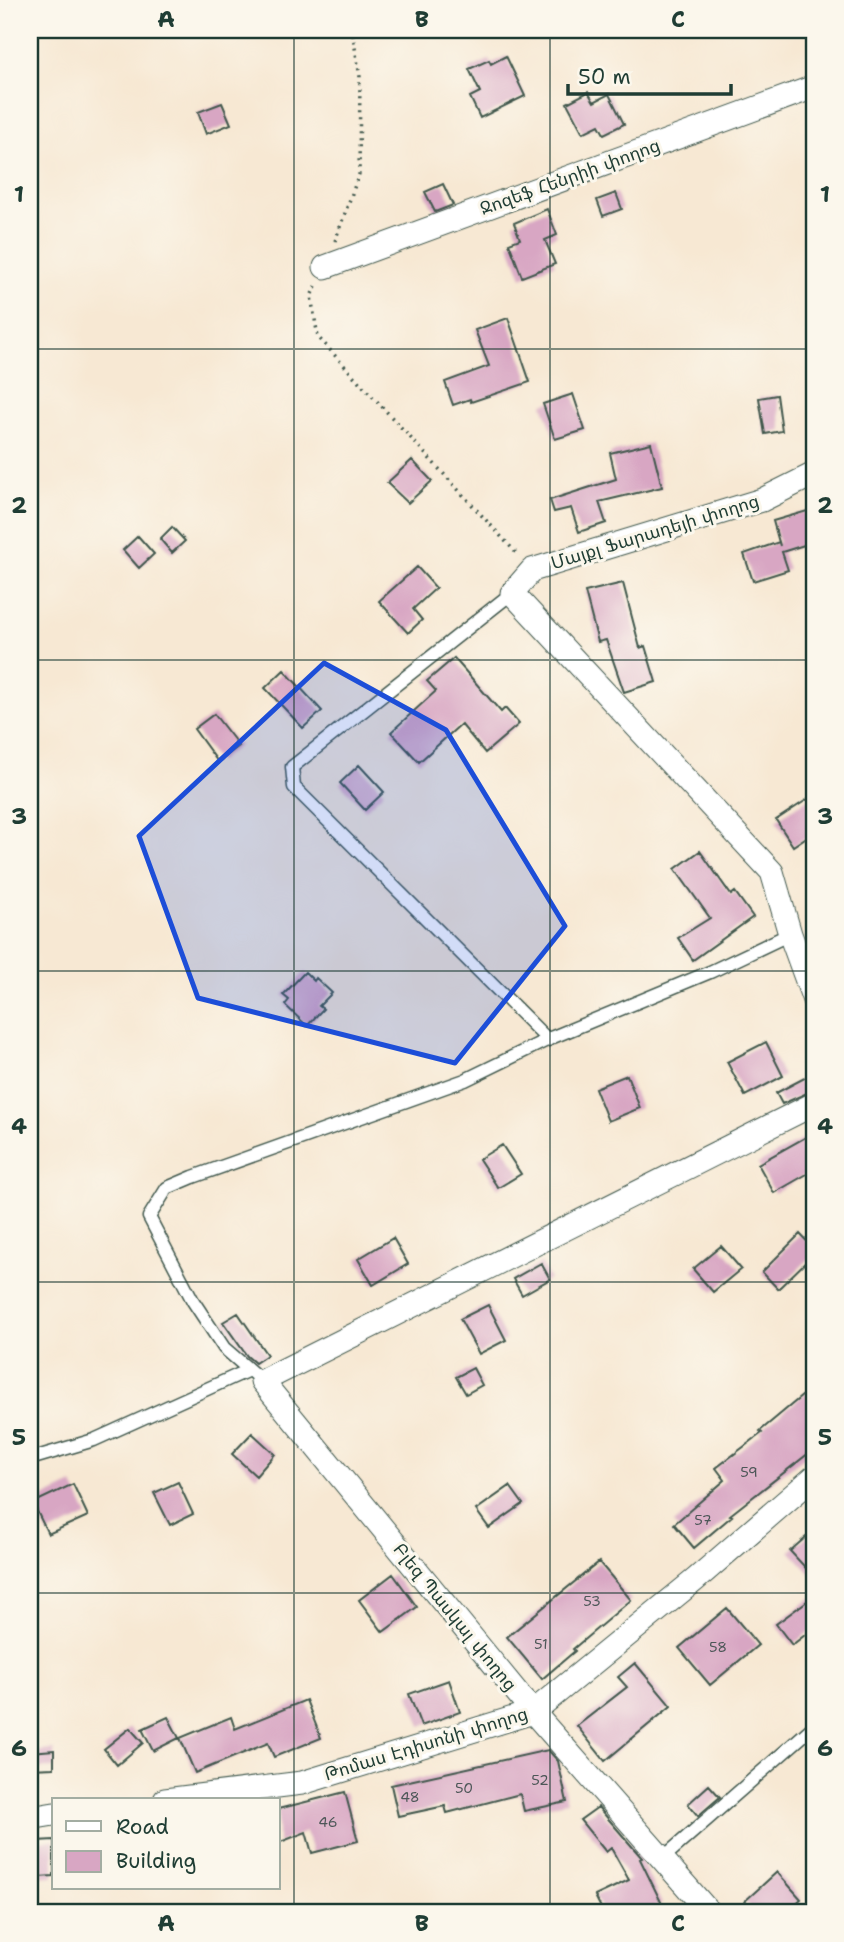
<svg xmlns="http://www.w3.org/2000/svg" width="844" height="1942" viewBox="0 0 844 1942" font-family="'Shantell Sans','Noto Sans Armenian',sans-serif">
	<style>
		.building { fill: #d8a6c3 }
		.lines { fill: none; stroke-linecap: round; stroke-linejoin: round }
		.service-casing { stroke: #3f574c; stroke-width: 15 }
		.minor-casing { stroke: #3f574c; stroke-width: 25 }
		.path { stroke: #3f574c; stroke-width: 3.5; stroke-dasharray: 2 5; stroke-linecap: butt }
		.service { stroke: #fff; stroke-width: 12 }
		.minor { stroke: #fff; stroke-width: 23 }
		.marked { fill: #1d4ed8; fill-opacity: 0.2; stroke: #1d4ed8; stroke-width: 5; stroke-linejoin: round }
		.grid { fill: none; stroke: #1f3d34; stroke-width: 2; stroke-opacity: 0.55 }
		.labels { text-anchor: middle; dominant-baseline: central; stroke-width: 6; stroke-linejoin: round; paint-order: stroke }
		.number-label { font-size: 14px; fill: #4d5758 }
		.street-label { font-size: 18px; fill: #1f3d34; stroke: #fbf7ec }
		.neatline { fill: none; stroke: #1f3d34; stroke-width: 2.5 }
		.grid-label { font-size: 23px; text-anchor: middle; font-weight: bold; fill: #1f3d34 }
	</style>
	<rect width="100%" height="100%" fill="#fbf7ec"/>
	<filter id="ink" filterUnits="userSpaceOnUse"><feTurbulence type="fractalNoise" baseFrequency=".0143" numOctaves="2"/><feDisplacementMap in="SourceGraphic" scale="14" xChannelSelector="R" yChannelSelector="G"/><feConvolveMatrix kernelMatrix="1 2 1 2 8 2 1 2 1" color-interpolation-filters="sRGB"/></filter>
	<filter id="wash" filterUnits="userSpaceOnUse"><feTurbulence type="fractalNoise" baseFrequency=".00686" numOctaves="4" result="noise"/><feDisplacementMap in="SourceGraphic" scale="28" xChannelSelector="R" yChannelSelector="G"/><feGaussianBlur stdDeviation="1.57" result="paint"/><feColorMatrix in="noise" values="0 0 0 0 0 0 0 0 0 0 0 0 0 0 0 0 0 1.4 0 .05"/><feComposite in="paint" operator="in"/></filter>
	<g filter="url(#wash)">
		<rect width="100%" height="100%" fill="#f7e8d3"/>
		<g id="blocks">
			<!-- building -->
			<path class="building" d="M506,56L525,96L480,118L470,97L480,92L469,69L489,60L491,64Z
				M588,92L594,102L609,94L624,124L604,134L599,125L583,133L567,103Z
				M222,103L231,124L206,134L198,112Z
				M443,184L453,205L435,212L425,192Z
				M616,193L622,209L603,216L597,200Z
				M547,209L557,235L545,240L555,264L522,277L509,243L520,239L514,223Z
				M508,318L530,382L471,402L470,399L453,405L445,382L489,366L475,330Z
				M573,394L585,430L555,439L543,404Z
				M777,395L782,431L765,434L759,398Z
				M651,443L662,487L599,502L606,523L579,532L571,508L554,512L550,500L616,479L610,453Z
				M412,460L432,481L408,503L387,483Z
				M814,509V542L782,552L788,570L753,581L744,554L779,542L780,546L773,521Z
				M172,527L185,541L172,553L160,539Z
				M138,536L154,554L139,568L123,550Z
				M417,567L436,588L413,609L422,620L408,633L379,601Z
				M623,583L640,648L645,646L656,682L624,692L606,640L598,642L585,592Z
				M454,658L501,712L505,708L519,724L485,753L461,724L419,762L391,732L436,691L427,681Z
				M284,670L322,711L303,728L265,688Z
				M214,714L239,746L218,762L194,729Z
				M359,765L384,792L365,810L340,783Z
				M814,795V832L793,846L776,820Z
				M700,851L731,895L735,892L753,917L693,960L678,938L710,918L675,869Z
				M305,972L314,981L316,978L332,993L319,1006L323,1009L307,1026L285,1005L289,1000L283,995Z
				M766,1042L783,1076L745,1096L727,1062Z
				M814,1073V1090L782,1104L776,1093Z
				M627,1075L640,1108L608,1121L595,1088Z
				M808,1136L814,1148V1170L774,1193L758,1164Z
				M502,1145L521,1174L498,1188L479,1159Z
				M800,1234L814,1249V1254L778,1289L762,1272Z
				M393,1238L408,1264L373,1285L358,1259Z
				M721,1246L741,1269L713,1292L693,1269Z
				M541,1263L550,1279L522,1295L513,1279Z
				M488,1305L506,1340L479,1354L460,1319Z
				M238,1313L267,1355L255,1363L247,1356L223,1322Z
				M473,1368L482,1385L466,1394L456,1377Z
				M814,1386V1449L730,1515L732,1516L694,1548L674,1524L725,1480L716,1468L762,1433L760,1431Z
				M252,1433L275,1454L256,1476L232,1454Z
				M178,1482L193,1514L170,1525L154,1493Z
				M73,1484L88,1516L48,1534L33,1503Z
				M510,1486L523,1504L489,1528L476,1510Z
				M814,1530V1577L790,1551Z
				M599,1562L631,1600L573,1649L575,1651L542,1679L507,1637Z
				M393,1574L417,1607L383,1632L359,1600Z
				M814,1596V1628L792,1645L776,1624Z
				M727,1608L758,1645L710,1685L679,1648Z
				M635,1663L671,1706L605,1761L577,1726L627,1687L618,1677Z
				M449,1680L460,1712L421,1726L409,1694Z
				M306,1700L321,1738L274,1757L268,1743L195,1773L180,1738L231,1717L235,1729Z
				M168,1717L179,1738L153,1751L142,1729Z
				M130,1728L143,1743L117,1765L104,1749Z
				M54,1750V1768L30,1769V1752Z
				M548,1750L558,1761L567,1802L524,1811L520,1794L447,1813L445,1806L398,1816L391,1785Z
				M709,1785L720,1797L698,1816L688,1804Z
				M345,1792L358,1841L312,1853L306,1832L278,1843V1809Z
				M598,1807L642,1858L640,1859L662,1904L644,1912H603L595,1896L629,1880L611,1848L606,1852L580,1820Z
				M54,1840V1876L38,1877L36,1841Z
				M777,1872L801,1899L786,1912H755L745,1901Z"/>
		</g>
	</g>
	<g filter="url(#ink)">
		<use href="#blocks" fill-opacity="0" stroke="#3f574c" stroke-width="2"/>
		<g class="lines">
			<!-- service casing -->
			<g class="service-casing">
				<path id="service" d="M512,593L292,767L294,787L548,1040
					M262,1381L224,1348L193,1301L149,1217L167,1188L193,1177L465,1080L553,1037L710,972L790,934
					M30,1459L94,1440L249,1370
					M663,1858L814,1726"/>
			</g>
			<!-- minor casing -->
			<g class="minor-casing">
				<path id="minor" d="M325,267L814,87
					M814,474L762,500L532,570L512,593L772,872L790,934L814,1000
					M165,1800L302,1783L533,1712L695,1580L814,1477
					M30,1818L54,1814
					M709,1912L533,1712L262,1381L814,1104"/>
			</g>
			<!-- path -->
			<path class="path" d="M335,241L359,174L360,77L352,30
				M316,286L311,296L318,337L519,556"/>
			<!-- service -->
			<use href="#service" class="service"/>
			<!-- minor -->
			<use href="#minor" class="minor"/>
		</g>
	</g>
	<!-- marked area -->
	<path class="marked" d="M324,663L446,730L565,926L455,1063L198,998L139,836Z"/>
	<!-- grid -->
	<path class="grid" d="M294,30V1912M550,30V1912M30,349H814M30,660H814M30,971H814M30,1282H814M30,1593H814"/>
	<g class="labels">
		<!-- number labels -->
		<g class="number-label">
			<text x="749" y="1472">59</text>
			<text x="703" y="1520">57</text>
			<text x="592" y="1601">53</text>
			<text x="541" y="1644">51</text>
			<text x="718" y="1647">58</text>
			<text x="540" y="1780">52</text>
			<text x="464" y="1788">50</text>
			<text x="410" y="1797">48</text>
			<text x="328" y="1822">46</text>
		</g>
		<!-- street labels -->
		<g class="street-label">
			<text transform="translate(570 177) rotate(-20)">Ջոզեֆ Հենրիի փողոց</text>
			<text transform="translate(655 532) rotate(-17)">Մայքլ Ֆարադեյի փողոց</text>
			<text transform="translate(455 1617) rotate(51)">Բլեզ Պասկալ փողոց</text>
			<text transform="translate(426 1744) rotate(-17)">Թոմաս Էդիսոնի փողոց</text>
		</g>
	</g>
	<!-- margin -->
	<rect width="844" height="1942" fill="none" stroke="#fbf7ec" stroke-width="77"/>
	<!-- legend -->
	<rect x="52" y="1798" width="228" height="91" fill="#fbf7ec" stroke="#a3ada2" stroke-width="2"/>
	<rect x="66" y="1821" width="35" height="10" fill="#ffffff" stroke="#a3ada2" stroke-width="2"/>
	<text x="116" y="1834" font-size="21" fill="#1f3d34">Road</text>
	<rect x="66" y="1851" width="35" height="21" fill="#d8a6c3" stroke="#a3ada2" stroke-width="2"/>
	<text x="116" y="1868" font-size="21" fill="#1f3d34">Building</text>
	<!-- scale -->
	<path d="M568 84v10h163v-10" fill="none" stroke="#1f3d34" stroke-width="3.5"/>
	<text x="578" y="84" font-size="21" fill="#1f3d34" stroke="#fbf7ec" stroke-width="5" paint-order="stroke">50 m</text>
	<rect x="38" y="38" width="768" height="1866" class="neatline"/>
	<g class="grid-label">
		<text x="166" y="27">A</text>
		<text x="422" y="27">B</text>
		<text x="678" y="27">C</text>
		<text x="19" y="202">1</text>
		<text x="825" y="202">1</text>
		<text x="19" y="513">2</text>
		<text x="825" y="513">2</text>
		<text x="19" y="824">3</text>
		<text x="825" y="824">3</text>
		<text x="19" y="1134">4</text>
		<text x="825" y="1134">4</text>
		<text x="19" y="1445">5</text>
		<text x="825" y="1445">5</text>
		<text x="19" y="1756">6</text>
		<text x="825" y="1756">6</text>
		<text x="166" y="1931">A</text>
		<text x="422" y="1931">B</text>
		<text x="678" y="1931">C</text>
	</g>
</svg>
